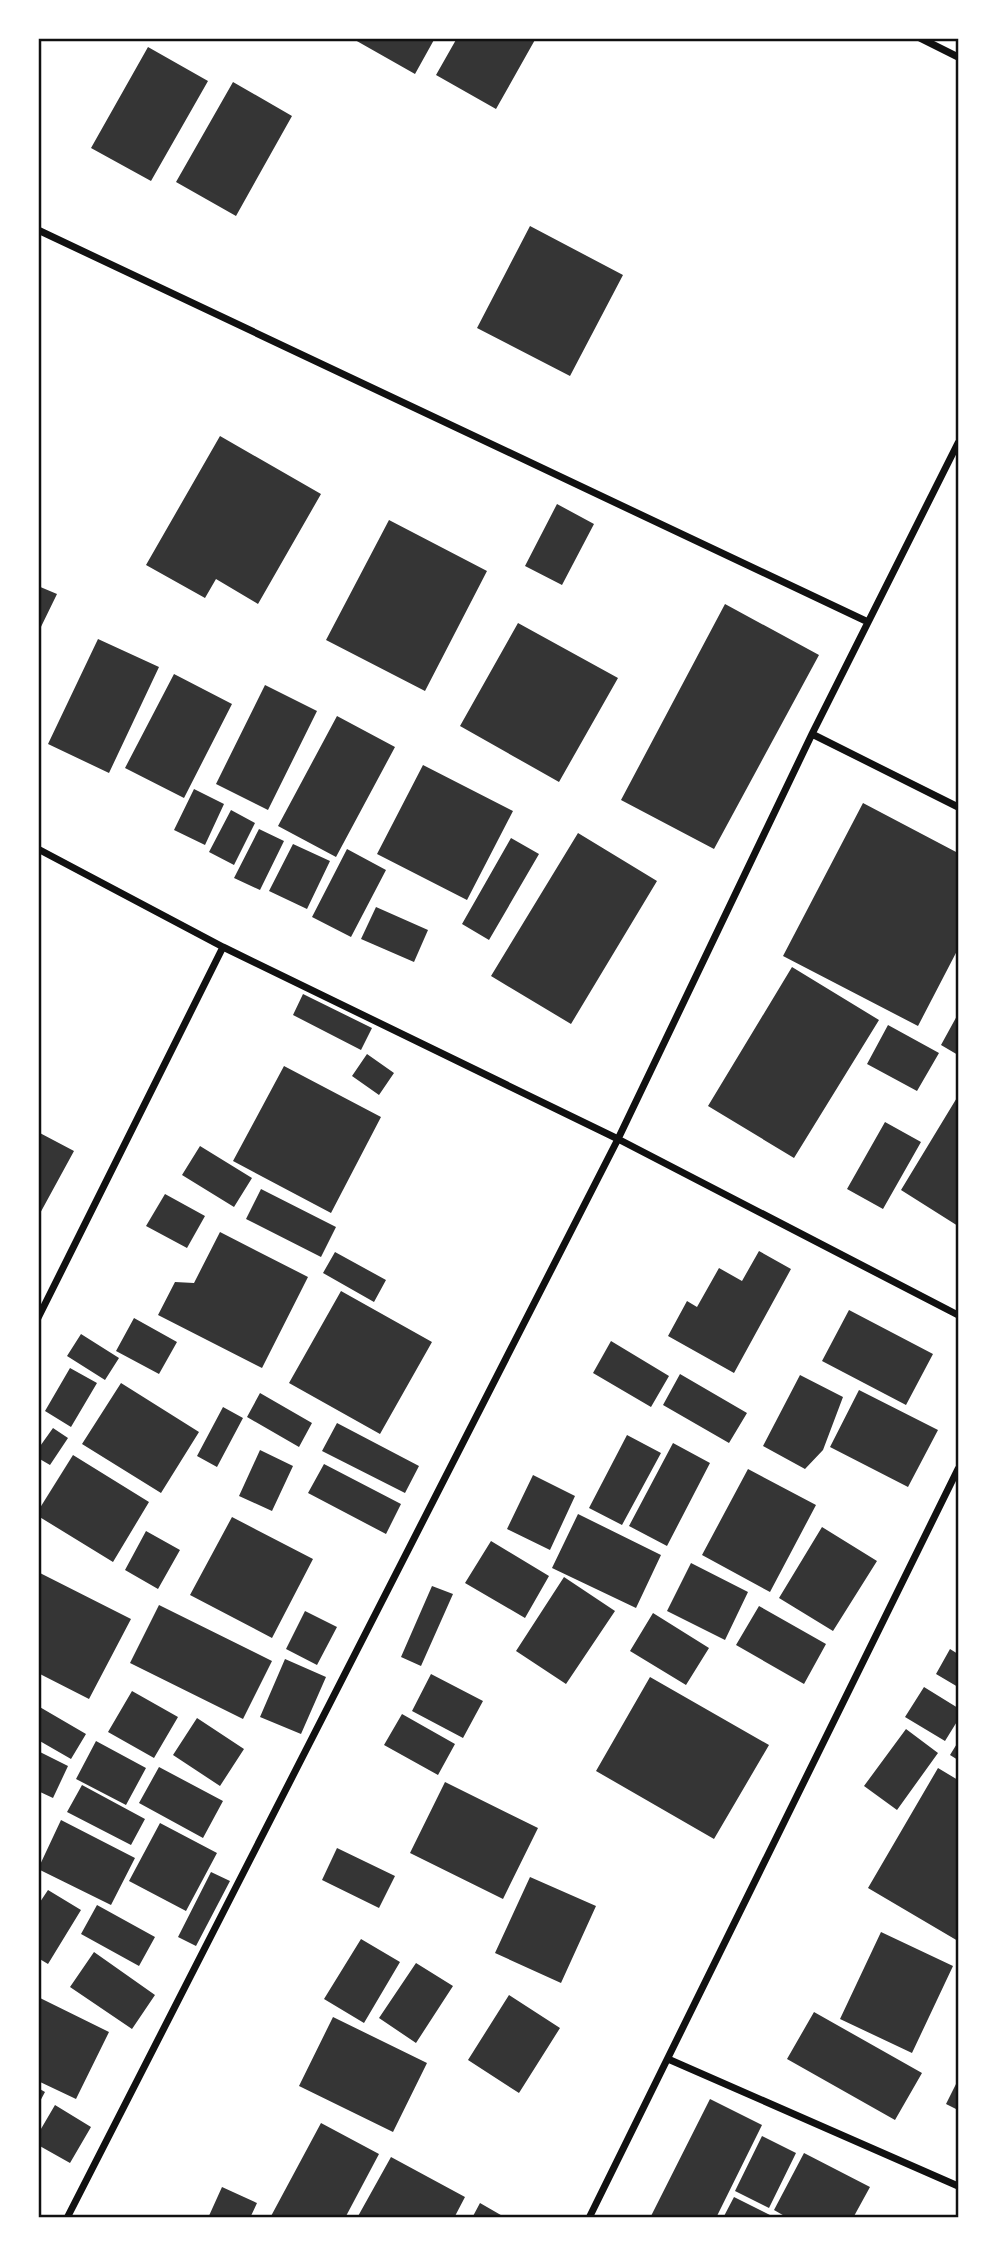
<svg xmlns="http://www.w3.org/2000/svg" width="997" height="2256" viewBox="0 0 997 2256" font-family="'Open Sans',sans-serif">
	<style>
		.building { fill: #353535 }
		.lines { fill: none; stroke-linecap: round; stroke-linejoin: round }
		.minor { stroke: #111; stroke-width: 7 }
		.neatline { fill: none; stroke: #111; stroke-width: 2.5 }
	</style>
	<rect width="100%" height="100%" fill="#fff"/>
	<!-- building -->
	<path class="building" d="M356,38H435L415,74L355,40Z
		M457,38H536L496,109L436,75Z
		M148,47L208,81L151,181L91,148Z
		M233,82L292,116L236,216L176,182Z
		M530,226L623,275L570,376L477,328Z
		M220,436L321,494L258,604L216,579L205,598L146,565Z
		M557,504L594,524L562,585L525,566Z
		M389,520L487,571L425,691L326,640Z
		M38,586L57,594L38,633Z
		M725,604L819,655L714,849L621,800Z
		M518,623L618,678L559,782L460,726Z
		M98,639L159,667L109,773L48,744Z
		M174,674L232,704L184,798L125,768Z
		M265,685L317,711L268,810L216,784Z
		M337,716L395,747L336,857L278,826Z
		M423,765L513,811L467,900L377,854Z
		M194,789L224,804L205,845L174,830Z
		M863,803L958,853V949L918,1026L783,956Z
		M231,810L255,823L234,865L209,852Z
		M259,829L284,841L260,890L234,878Z
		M578,833L657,881L571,1024L491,976Z
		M511,838L539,854L489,940L462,924Z
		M293,844L330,861L307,909L269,891Z
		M347,849L386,870L351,937L312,917Z
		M376,907L428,930L414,962L361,939Z
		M792,967L879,1020L794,1158L708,1106Z
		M303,994L372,1028L361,1050L293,1015Z
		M958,1014V1055L941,1045Z
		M888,1025L939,1053L917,1091L867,1064Z
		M367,1054L394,1073L379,1095L352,1076Z
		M284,1066L381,1117L331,1213L233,1161Z
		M958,1096V1226L901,1190Z
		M885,1122L921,1142L883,1209L847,1189Z
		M38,1132L74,1151L38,1217Z
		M200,1146L252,1178L234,1207L182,1175Z
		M261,1189L336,1227L321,1257L246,1219Z
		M165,1194L205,1216L187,1248L146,1226Z
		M220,1232L308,1277L262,1368L158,1315L175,1282L194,1283Z
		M759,1251L791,1269L734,1373L668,1336L687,1301L697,1307L719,1268L742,1281Z
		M335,1252L386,1280L374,1302L323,1273Z
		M341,1291L432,1342L380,1434L289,1383Z
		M849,1310L933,1354L906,1405L822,1361Z
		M134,1318L177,1342L159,1374L116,1351Z
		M81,1334L119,1358L105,1380L67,1356Z
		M611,1341L669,1376L651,1407L593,1373Z
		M70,1368L97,1383L71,1427L45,1411Z
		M680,1374L747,1413L729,1443L663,1405Z
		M800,1375L843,1397L823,1450L805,1469L763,1446Z
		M121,1383L199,1432L161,1493L82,1444Z
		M859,1390L938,1430L908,1487L830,1447Z
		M260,1393L312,1423L299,1447L247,1417Z
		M223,1407L243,1418L217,1467L197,1456Z
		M337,1423L419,1466L405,1493L322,1451Z
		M53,1428L68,1438L50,1465L38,1458V1449Z
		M627,1435L661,1453L622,1525L589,1508Z
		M673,1443L710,1463L667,1546L629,1526Z
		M260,1450L293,1466L272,1511L239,1496Z
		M73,1455L149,1502L113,1562L38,1516V1511Z
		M324,1464L401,1504L386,1534L308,1493Z
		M748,1469L816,1505L770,1592L702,1555Z
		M533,1475L575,1496L550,1550L507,1529Z
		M578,1514L661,1555L636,1608L552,1568Z
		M232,1517L313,1559L272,1638L190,1595Z
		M822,1527L877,1561L833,1631L779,1598Z
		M146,1531L180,1550L158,1589L125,1570Z
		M491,1541L549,1576L525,1618L465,1583Z
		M691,1563L748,1592L725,1640L667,1611Z
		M38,1572L131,1619L89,1699L38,1673Z
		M564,1577L615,1611L566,1684L516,1651Z
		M432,1586L453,1594L421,1666L401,1657Z
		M159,1605L272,1661L243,1719L130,1663Z
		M759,1606L826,1644L804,1684L736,1645Z
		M305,1611L337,1627L317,1665L286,1649Z
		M653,1613L709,1648L686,1685L630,1651Z
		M950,1649L958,1654V1687L936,1674Z
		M285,1659L326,1677L301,1734L260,1717Z
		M431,1674L483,1701L463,1738L412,1711Z
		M650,1677L769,1745L714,1839L596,1771Z
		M924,1687L958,1708V1720L945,1741L905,1717Z
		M132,1691L178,1717L154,1758L108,1732Z
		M38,1706L86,1734L71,1759L38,1740Z
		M402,1714L455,1744L438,1775L384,1745Z
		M197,1718L244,1749L220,1786L173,1755Z
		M906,1729L938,1753L897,1810L864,1786Z
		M96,1741L146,1768L126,1805L76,1779Z
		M958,1742V1760L950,1755Z
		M38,1751L68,1766L53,1798L38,1791Z
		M159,1767L223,1801L203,1838L139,1803Z
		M938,1768L958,1780V1941L868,1888Z
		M445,1782L538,1828L503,1899L410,1853Z
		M82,1785L145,1819L131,1845L67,1812Z
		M61,1820L135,1858L111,1905L38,1869Z
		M160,1823L217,1853L186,1911L129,1881Z
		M337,1848L395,1876L379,1908L322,1880Z
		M211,1872L230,1881L196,1946L178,1937Z
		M530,1877L596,1906L561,1983L495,1953Z
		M48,1890L81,1910L48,1964L38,1958V1905Z
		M97,1905L155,1937L139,1966L81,1934Z
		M881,1932L953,1966L912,2053L840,2019Z
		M361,1939L400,1962L364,2023L324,1999Z
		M94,1952L155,1995L132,2029L70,1987Z
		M416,1963L453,1986L416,2043L379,2018Z
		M509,1995L560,2028L519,2093L468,2060Z
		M38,1997L109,2032L76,2099L38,2081Z
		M814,2012L922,2073L895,2120L787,2059Z
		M333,2017L427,2063L393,2132L299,2086Z
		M958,2080V2110L946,2104Z
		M38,2088L45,2092L38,2105Z
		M710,2099L762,2125L716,2218H650Z
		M55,2105L91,2127L70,2163L38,2145V2134Z
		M321,2123L379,2154L345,2218H270Z
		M762,2136L796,2153L769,2208L735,2191Z
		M804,2153L870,2187L853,2218H788L774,2210Z
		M391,2157L465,2197L454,2218H357Z
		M222,2187L257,2203L250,2218H208Z
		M734,2197L776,2218H723Z
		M480,2203L506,2218H472Z"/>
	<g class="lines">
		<!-- minor -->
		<path class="minor" d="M920,38L958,57
			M38,230L868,622
			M812,734L958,807
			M38,849L223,947L618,1139L958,1315
			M38,1318L223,947
			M668,2059L958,2186
			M67,2218L618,1139L812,734L958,443
			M589,2218L958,1469"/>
	</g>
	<!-- border -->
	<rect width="997" height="2256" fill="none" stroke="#ffffff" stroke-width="80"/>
	<rect x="40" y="40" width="917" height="2176" class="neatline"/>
</svg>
